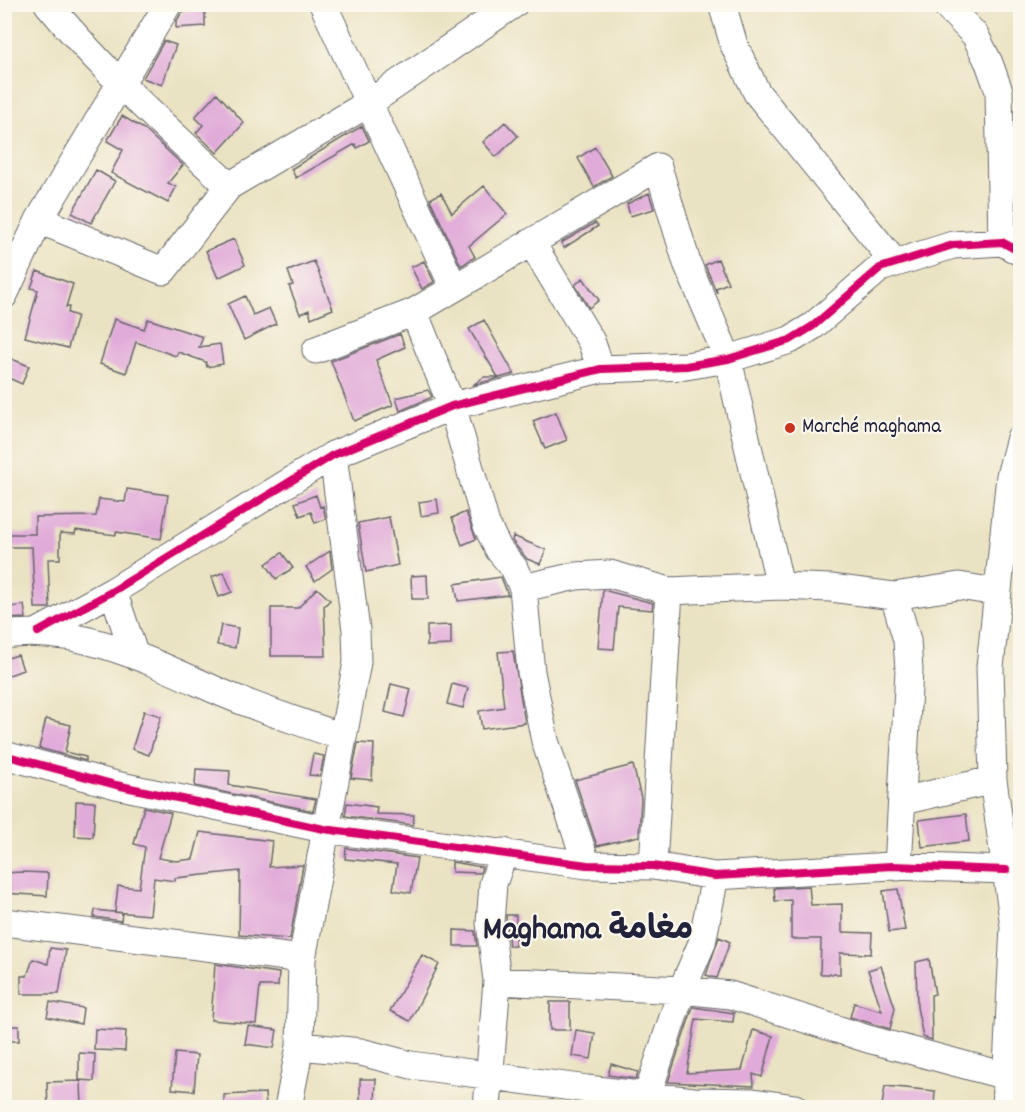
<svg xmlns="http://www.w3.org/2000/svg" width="1025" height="1112" viewBox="0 0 1025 1112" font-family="Dekko,'Playpen Sans Arabic',sans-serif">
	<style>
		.building { fill: #e1abd9 }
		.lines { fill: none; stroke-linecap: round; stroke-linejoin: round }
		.minor-casing { stroke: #68666b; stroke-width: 29 }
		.minor { stroke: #fff; stroke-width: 27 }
		.cycleway-casing { stroke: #fbf7ec; stroke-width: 11 }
		.cycleway { stroke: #d6006c; stroke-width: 8 }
		.poi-dot { fill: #c8321e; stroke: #fbf7ec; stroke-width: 2 }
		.labels { text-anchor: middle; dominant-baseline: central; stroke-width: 4.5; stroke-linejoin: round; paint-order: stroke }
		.poi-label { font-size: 21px; fill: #22223b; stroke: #fbf7ec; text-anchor: start }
		.town-label { font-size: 33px; font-weight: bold; fill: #22223b; stroke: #fbf7ec }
	</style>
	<rect width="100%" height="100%" fill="#fbf7ec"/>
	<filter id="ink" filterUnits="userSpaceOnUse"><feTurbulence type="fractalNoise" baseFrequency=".0167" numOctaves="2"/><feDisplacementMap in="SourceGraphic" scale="12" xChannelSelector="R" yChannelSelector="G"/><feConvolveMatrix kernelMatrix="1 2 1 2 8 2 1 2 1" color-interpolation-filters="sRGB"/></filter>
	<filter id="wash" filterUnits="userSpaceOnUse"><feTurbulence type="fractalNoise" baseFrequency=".008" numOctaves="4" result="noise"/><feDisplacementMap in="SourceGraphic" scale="24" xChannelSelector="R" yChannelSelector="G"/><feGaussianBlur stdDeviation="1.35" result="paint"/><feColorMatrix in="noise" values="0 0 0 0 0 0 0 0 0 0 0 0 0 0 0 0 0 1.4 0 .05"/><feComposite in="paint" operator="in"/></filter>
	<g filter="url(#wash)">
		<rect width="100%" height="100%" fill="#eae3c3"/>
		<g id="blocks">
			<!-- building -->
			<path class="building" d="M205,10V26L176,28V22L182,12Z
				M164,41L176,45L162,85L143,78Z
				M217,93L244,123L217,153L196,133L203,125L195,117Z
				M122,116L144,129L183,165L168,183L176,187L168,203L111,173L123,150L107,141Z
				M505,122L518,136L496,157L483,142Z
				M362,126L369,141L357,148L355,144L296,178L291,169Z
				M595,147L612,176L594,187L578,158Z
				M96,170L115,181L91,223L72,213Z
				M484,186L507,214L469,246L475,257L461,266L430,199L441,193L452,213Z
				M649,193L654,209L630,216L627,204Z
				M595,223L598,226L564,248L561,243Z
				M234,239L245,265L218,278L206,251Z
				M718,259L728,283L716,288L717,293L705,265Z
				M314,261L333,309L311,318L309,310L300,314L289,286L293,285L288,271Z
				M424,261L434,282L422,289L411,267Z
				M37,271L73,284L66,307H69L68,313L77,316L68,348L25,337L38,290L31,288Z
				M583,278L599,300L589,308L575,285Z
				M245,296L253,315L269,308L276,324L244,340L228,304Z
				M114,319L144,329L148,319L203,337L199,347L220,344L223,364L207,367L206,362L178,352L176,356L136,342L126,373L100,364Z
				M484,320L514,374L473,385L484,377H498L469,329Z
				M400,334L405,347L376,360L393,405L354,421L331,361Z
				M4,356L29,366L22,384L4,376Z
				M428,390L432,397L400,411L396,398Z
				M556,412L567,440L545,449L533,421Z
				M127,489L168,495L161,539L116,532V535L76,530L75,534L60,533V559H48L50,608H35L32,547H4V534H35V517L96,516L99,499L125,502Z
				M316,495L320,507L323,506L326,519L315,523L311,512L300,516L295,503Z
				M437,499L439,513L421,516L419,502Z
				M466,512L476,539L462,545L452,518Z
				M389,517L398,565L366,572L358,523Z
				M513,536L546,550L540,564L527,559L512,541Z
				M330,551L332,569L315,581L306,567Z
				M282,553L293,568L276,579L266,564Z
				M224,572L232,592L219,597L212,577Z
				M427,575L428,599H412L411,576Z
				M501,577L508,595L458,601L455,584Z
				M317,588L330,600L324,606L326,656H271V608H298Z
				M603,590L653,603L652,610L618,607L614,649L598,648Z
				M24,605L26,618L4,619V608Z
				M221,625L238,628L235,648L217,645Z
				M451,625V645L427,646V626Z
				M513,651L525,723L482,729L479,711L504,707L498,652Z
				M18,655L23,670L4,677V659Z
				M391,684L411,689L404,717L385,712Z
				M452,684L468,688L463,708L447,704Z
				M144,711L161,716L149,755L132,749Z
				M46,719L71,725L65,752L86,757V761L39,748Z
				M358,743L374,744L372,780L351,778Z
				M313,754L324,756L320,776L309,775Z
				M633,765L641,798L639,836L597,846L575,780Z
				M196,769L230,771L229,785L316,799L313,811L195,786Z
				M76,801L95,802L93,837L75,836Z
				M347,803L377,807L376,814L414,815L413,825L345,816Z
				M144,807L171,813L158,858L176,861L193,859L200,832L272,841L269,867L303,865L290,939L239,935L240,871L175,878V881L154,878L150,915L115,912L118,886L139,888L145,847L134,844Z
				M966,814L969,841L922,847L919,820Z
				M346,848L417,858L411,893L393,890L397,864L345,859Z
				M452,862L482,867L480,873L452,872Z
				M22,872L48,873L47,896L4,893V873Z
				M809,886L811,905L842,904V932L872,933L871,954L840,953V974H820L821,939H791V900L775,901L774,888Z
				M898,889L905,930L889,932L883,891Z
				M95,910L122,913L121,921L94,917Z
				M506,915H516L515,946H509Z
				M454,930L475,931L477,946H454Z
				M719,937L730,942L717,978L712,977L706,975Z
				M50,948L66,950L59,994H21V976H27L33,959L48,964Z
				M422,955L439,964L410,1021L390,1011Z
				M929,959L935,994L931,995L932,1040L923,1037L917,1007L916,962Z
				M215,964L279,973L278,986H260L256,1024L211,1020Z
				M881,966L895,1008L890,1029L850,1017L854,1003L882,1011L868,970Z
				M50,1002L83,1008L81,1024L47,1017Z
				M550,1002H570V1030H550Z
				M693,1007L734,1013L733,1022L696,1019L687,1073L742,1070L753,1030L773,1036L762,1077L753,1074L754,1086L668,1082Z
				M4,1026H19V1041H4Z
				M248,1026L277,1030L274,1048L245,1044Z
				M95,1029L126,1031L125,1051L94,1050Z
				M576,1030L595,1033L591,1059L572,1056Z
				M79,1053L95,1054L94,1081L79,1080Z
				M175,1053L197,1055L194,1091L172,1089Z
				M611,1064L638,1072L636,1079L608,1075Z
				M360,1079H376L375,1105H360Z
				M81,1081L82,1107H48L47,1082Z
				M885,1086L935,1091L934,1107L882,1105Z
				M265,1093L266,1107H224V1095Z"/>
		</g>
	</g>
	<g filter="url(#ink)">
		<use href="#blocks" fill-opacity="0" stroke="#68666b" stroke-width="1.5"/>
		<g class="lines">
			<!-- minor casing -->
			<g class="minor-casing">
				<path id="minor" d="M48,4C103,71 166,128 229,186
					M323,4L454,288
					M722,4L734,45L757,93L895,263
					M945,4L975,35L989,63L999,91L1002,242
					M39,220L163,271L229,186L369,103L514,4
					M531,242L591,341L601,369
					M4,295L39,220L168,4
					M414,312L452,406L486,524L499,550L514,568L523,588L531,672L545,741L587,865
					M316,350L414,312L658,167L687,263L728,359L780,586
					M523,588L576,576L610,574L669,591L780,586L831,588L894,596L959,586L996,592
					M113,591L135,656
					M894,596L907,640L909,670L898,867
					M38,632L113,591L333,455L452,406L601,369L686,366L728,359L790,340L813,326L880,268L953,245L1002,242L1020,252
					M4,635C78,625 148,660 213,689C255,708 299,721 342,737
					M4,755L116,785L324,829L587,865L653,866L715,876L892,866L1006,870
					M902,801L993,780
					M653,866L669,591
					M4,922L302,959
					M497,981L682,990L730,995L868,1039L1006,1076
					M300,1046L361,1052L411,1065L587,1089L694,1101L753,1102L795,1108
					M288,1108L300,1046L302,959L357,662L356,630L333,455
					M487,1108L497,981L490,923L493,884L504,852
					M643,1108L682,990L702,943L715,876
					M1005,1108L1014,926L993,780L990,667L1010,476L1020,438"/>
			</g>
			<!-- minor -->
			<use href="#minor" class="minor"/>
			<!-- cycleway casing -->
			<g class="cycleway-casing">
				<path id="cycleway" d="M38,632L113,591L333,455L452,406L601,369L686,366L728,359L790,340L813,326L880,268L953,245L1002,242L1020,252
					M4,755L116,785L324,829L587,865L653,866L715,876L892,866L1006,870"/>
			</g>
			<!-- cycleway -->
			<use href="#cycleway" class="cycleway"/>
		</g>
	</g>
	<!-- markers -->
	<circle class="poi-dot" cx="790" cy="428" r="6"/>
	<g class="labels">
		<!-- poi labels -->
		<g class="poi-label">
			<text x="802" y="428">Marché maghama</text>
		</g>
		<!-- town labels -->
		<g class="town-label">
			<text x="588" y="931">Maghama مغامة</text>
		</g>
	</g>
	<!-- margin -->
	<rect width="1025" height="1112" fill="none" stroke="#fbf7ec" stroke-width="24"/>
</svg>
